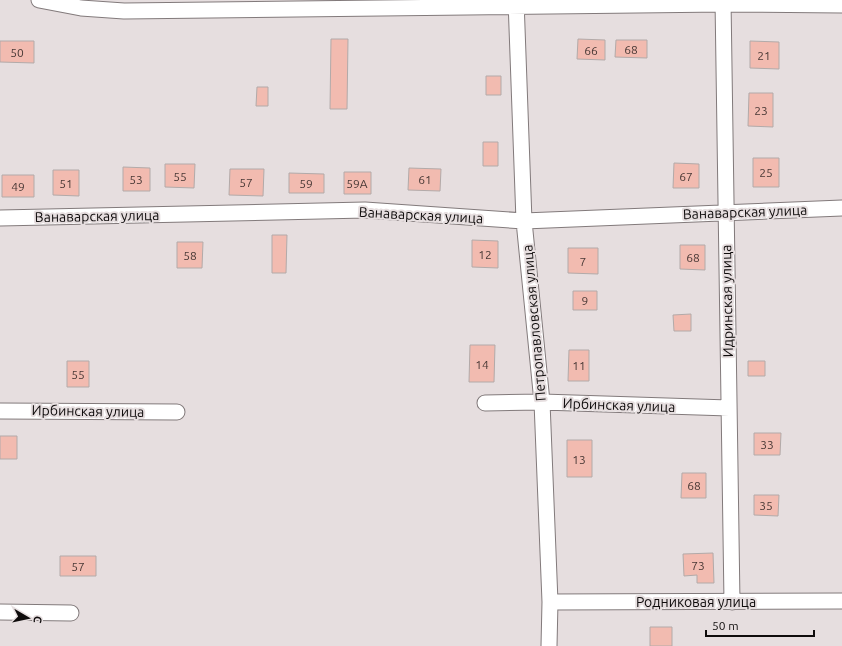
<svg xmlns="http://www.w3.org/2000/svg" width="842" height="646" viewBox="0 0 842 646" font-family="Ubuntu,sans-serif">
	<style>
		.building { fill: #f2bbb0; stroke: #b2aaa9 }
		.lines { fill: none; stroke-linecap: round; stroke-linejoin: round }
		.minor-casing { stroke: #827a7b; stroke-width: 17 }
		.minor { stroke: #fff; stroke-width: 15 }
		.labels { text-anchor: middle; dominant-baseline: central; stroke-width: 4; stroke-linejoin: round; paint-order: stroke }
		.number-label { font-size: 12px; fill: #483835 }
		.street-label { font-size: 14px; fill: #0f0c0c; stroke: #e6dedf }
	</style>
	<rect width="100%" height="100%" fill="#e6dedf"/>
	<!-- building -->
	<path class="building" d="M331,39H348L347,109H330Z
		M578,39L605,40V60L577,59Z
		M616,40H647V58L615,57Z
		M0,41H34V63L0,62Z
		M750,41L779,42V69L750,68Z
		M486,76H501V95H486Z
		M257,87H268V106H256Z
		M749,93H773V127L748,126Z
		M483,142H498V166H483Z
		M753,158H779V187H753Z
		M674,163L699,164V188H673Z
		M165,164H195L194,188L165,187Z
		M123,167L150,168V191H123Z
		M409,168L441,169L440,191L408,190Z
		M230,169H264L263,196L229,195Z
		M53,170H79V196L53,195Z
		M344,172H371V194H344Z
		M289,173L324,174V193H289Z
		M2,175H34V197H2Z
		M272,235H287L286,273H272Z
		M472,240L498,241V268L472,267Z
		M177,242H203L202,268H177Z
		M680,245H705V270L680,269Z
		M568,248H598V274L568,273Z
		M573,291H597V310H573Z
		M691,314V331H674L673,315Z
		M470,345H495L494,382H469Z
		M569,350H589V381H568Z
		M67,361H89V387H67Z
		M748,361H765V376H748Z
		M754,433H781L780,455H754Z
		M0,436H17V459H0Z
		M567,440H592V477H567Z
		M682,473H706V498H681Z
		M754,495H779L778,516L754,515Z
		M713,553L714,583H697V575L684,576L683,554Z
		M60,556H96V576H60Z
		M650,627H672V646H650Z"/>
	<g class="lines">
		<!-- minor casing -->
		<g class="minor-casing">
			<path id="minor" d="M39,0L81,8L124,11L723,4L842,5
				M516,0L524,221L542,402L550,602L549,646
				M723,0L732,602
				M0,218L365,210L524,221L842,208
				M485,403L542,402L729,408
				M0,411L177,412
				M550,602L842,601
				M0,612L71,613"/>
		</g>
		<!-- minor -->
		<use href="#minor" class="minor"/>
	</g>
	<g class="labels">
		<!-- number labels -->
		<g class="number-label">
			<text x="631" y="49">68</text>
			<text x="591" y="50">66</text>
			<text x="17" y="52">50</text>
			<text x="764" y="55">21</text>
			<text x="761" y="110">23</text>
			<text x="766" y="172">25</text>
			<text x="180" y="176">55</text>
			<text x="686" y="176">67</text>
			<text x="136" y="179">53</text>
			<text x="425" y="179">61</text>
			<text x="246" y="182">57</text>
			<text x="66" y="183">51</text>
			<text x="306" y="183">59</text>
			<text x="357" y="183">59А</text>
			<text x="18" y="186">49</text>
			<text x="485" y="254">12</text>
			<text x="190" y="255">58</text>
			<text x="693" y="257">68</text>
			<text x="583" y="261">7</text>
			<text x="585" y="300">9</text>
			<text x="482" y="364">14</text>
			<text x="579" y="365">11</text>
			<text x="78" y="374">55</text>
			<text x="767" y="444">33</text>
			<text x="579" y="459">13</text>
			<text x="694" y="485">68</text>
			<text x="766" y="505">35</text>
			<text x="698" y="565">73</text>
			<text x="78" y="566">57</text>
		</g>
		<!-- street labels -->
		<g class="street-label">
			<text transform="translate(745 212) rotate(-2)">Ванаварская улица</text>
			<text transform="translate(421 215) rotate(3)">Ванаварская улица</text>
			<text transform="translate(97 216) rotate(-1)">Ванаварская улица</text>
			<text transform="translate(727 301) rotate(-91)">Идринская улица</text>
			<text transform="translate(534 323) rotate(-95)">Петропавловская улица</text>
			<text transform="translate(619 405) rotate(2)">Ирбинская улица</text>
			<text transform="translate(88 411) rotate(1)">Ирбинская улица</text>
			<text x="696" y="602">Родниковая улица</text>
		</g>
	</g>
	<!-- north arrow -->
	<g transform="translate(28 618) rotate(99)" stroke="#e6dedf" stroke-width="3" paint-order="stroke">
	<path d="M0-3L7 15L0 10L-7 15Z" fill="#0f0c0c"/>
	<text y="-6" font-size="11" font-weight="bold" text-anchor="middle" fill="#0f0c0c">С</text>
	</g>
	<!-- scale -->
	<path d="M706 630v6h108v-6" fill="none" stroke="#0f0c0c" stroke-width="2"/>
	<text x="712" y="630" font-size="12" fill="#0f0c0c" stroke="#e6dedf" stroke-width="3" paint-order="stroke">50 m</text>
</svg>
